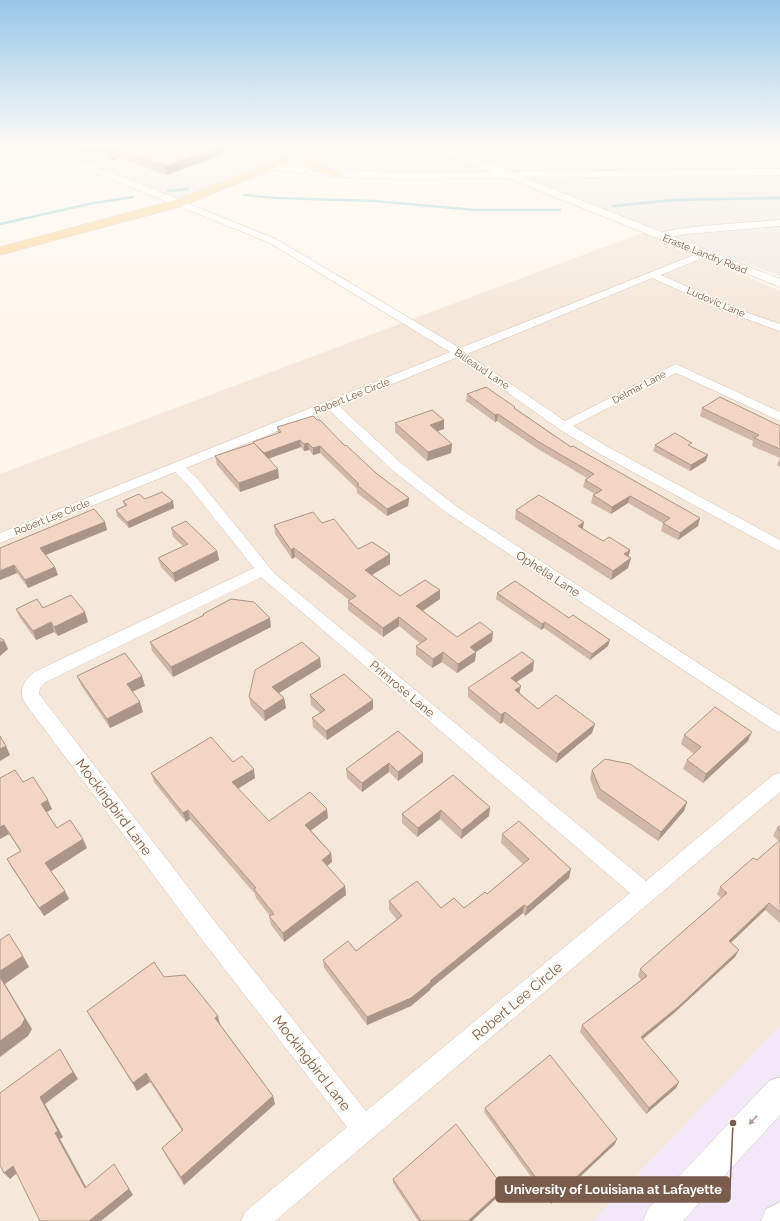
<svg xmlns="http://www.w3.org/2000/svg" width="780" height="1221" viewBox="0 0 780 1221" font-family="Raleway,sans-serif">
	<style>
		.residential { fill: #f5e8da }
		.industrial { fill: #efe9e4 }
		.education { fill: #f3e8fa }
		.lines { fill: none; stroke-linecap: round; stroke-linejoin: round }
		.stream { stroke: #a5d3da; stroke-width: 2.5 }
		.minor-casing { stroke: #d1beb0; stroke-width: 1 }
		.tertiary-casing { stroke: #d1beb0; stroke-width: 1 }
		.secondary-casing { stroke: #d6c0b0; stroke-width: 1 }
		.primary-casing { stroke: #dad1cd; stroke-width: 1 }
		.minor { fill: #fff; fill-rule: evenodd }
		.tertiary { fill: #fff; fill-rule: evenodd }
		.secondary { fill: #fff; fill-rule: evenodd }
		.primary { fill: #fbd9a5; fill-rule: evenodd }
		.wall { fill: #d1b7a8 }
		.shaded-wall { fill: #aa9588 }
		.building { fill: #f3d5c3; stroke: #aa9588 }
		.oneway { fill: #af9d94 }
		.labels { text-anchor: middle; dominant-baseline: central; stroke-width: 3.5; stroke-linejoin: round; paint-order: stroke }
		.far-street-label { font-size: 10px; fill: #7a5c4d; stroke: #fffaf3 }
		.street-label { font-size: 12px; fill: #7a5c4d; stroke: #fffaf3 }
		.near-street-label { font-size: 14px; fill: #7a5c4d; stroke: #fffaf3 }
		.leader { fill: none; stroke: #7a5c4d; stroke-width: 1.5 }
		.callout-dot { fill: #7a5c4d; stroke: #fffaf3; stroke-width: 1.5 }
		.callout { fill: #7a5c4d; stroke: #7a5c4d; stroke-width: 1.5 }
		.callout-label { font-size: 13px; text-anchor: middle; font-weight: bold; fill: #fff }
	</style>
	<rect width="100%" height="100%" fill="#fdf6ec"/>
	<!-- residential -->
	<path class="residential" d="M647,231L780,291V1026L593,1221H0V474Z"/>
	<!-- industrial -->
	<path class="industrial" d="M44,144H780V276L506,175L405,176L285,169L179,203Z"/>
	<!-- education -->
	<path class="education" d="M780,1026V1221H593Z"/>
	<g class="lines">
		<!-- stream -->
		<path class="stream" d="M168,191L188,189
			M244,195L277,198L375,201L475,210H560
			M613,206L674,200L780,198
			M0,224L89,204L133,197"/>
		<!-- minor casing -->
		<g class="minor-casing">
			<path id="minor" d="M179,200L276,239L460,348L704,251L709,254L707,256L661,275L740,310L780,324V331L732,314L652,278L467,354L565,421L676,364L780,412V421L676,373L573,426L608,447L780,540V551L775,549L598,453L559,429L458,357L339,406L401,463L457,507L780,716V732L774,730L447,513L391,469L329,410L186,468L197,478L275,574L646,881L773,775L780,773V792L275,1221H241L245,1212L347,1127L196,932L25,703C18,691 24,681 34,672L254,568L187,484L175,472L0,543V533L450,352L270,243L176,205L175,203L176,201ZM261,577L630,893L366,1111L212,918L39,694L40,688L46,682Z
				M780,220V226L687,234L660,239L655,236C664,226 761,222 780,220Z"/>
		</g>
		<!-- tertiary casing -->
		<g class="tertiary-casing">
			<path id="tertiary" d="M26,144H40L183,201L184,203L179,206L175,205L28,146Z
				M425,144H439L780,279V287L427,146Z
				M780,1077V1115L683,1221H643L648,1209L769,1081Z
				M780,1202V1221H761L766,1209Z"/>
		</g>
		<!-- secondary casing -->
		<g class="secondary-casing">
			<path id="secondary" d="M269,164L338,171L405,173L780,169V175L405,179L338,177L265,169L263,167Z"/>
		</g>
		<!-- primary casing -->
		<g class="primary-casing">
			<path id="primary" d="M305,144H318L273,169L183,206L0,255V247L175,200L265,165Z
				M310,153L314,154L315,156V163L320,166L342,172L344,174L342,176L338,177L312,171L303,164L305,156Z"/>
		</g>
		<!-- minor -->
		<use href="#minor" class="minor"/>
		<!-- tertiary -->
		<use href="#tertiary" class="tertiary"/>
		<!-- secondary -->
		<use href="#secondary" class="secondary"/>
		<!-- primary -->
		<use href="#primary" class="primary"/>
	</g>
	<!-- wall -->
	<path class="wall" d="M63,144H218L225,154L166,175L120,158L112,161L86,151L83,152Z
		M467,394L515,407V408L571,447L698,526L678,540L661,531L663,523L628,503L611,514L591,503L593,495L595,494L583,487L585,480L587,478L538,449L497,421L495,422L466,401Z
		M702,408L780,426V467L777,465L780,458L752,446L753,441L700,416Z
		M317,420L377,474L409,498L408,506L387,516L357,493V489L320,453L313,455L309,450L304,451L301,447L269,458L279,478L240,492L217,465L215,456L254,443L253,442L278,433L277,427Z
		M444,420V429L437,431L452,444L451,453L427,461L395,432V423Z
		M655,445L691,446L706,461L690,471L653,451Z
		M145,499L174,508L129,528L117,516L116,510L124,506L123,501Z
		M516,510L584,522L583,529L603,541L630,550L628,557L631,558L628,568L611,580L515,519Z
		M105,522L107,530L46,555L58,575L28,588L17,573L0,580V548Z
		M322,523L358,549L390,564L372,575L400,596L440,590V599L423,611L457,637L493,632L492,641L476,652L475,661L457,673L442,662L432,668L416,655V646L420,643L399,626L383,637L348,610V601L349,600L295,557L292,559L275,534L274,525Z
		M171,528L217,551L219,560L175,582L161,567L158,558L183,546L173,537Z
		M497,593L608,646L590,660L544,628L541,630L496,599Z
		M43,608L88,622L58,636L54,632L36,640L20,618L16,609Z
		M203,614L271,627L173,677L152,651L150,642L203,616Z
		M321,667L279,693L284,698L286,708L265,721L251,706L249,697Z
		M533,671L516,682L520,693L538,709L595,724L592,733L556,763L503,722L500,724L468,697V688Z
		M77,676L145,686L132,692L143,712L110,728L81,685Z
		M310,695L373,700V709L327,740L313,727L312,718L320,713L311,705Z
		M684,735L748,741L703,783L683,769L687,760L694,754L681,744Z
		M423,753V762L398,781L389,772L362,792L347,778L346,769Z
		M233,762L255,778L238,789L269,821L328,818L311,830L331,853L332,862L327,866L345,886L346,895L284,942L271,925L269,916H270L256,898L255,894L190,819L186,822L154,782L151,773Z
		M592,770L687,802L684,811L658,841L597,798L590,779Z
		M453,775L490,807L489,816L461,839L440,819L417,837L402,823V814Z
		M23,782L52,809L46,813L57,828L87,848L51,871L65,891L69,899L44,916L12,868L7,859L20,851L9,834L0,839Z
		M780,826V923L765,910L731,943L735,957L674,1013L643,1039L679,1082L676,1088L646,1114L580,1032L582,1025L641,980L638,976L640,969L721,898L717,894L720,887L757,860L779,841L773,836L777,828Z
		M502,834L569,878L525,916L523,913L431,988L430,990L411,1006L367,1025L324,968L323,960L356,951L397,920L389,910V901L441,908H464L487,894L523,864L501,843Z
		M164,977L218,1016L220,1024L273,1096L275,1104L184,1185L166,1156L162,1148L182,1131L150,1082L137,1091L92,1020L87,1011Z
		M485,1108L615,1144L551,1204L484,1112Z
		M393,1179L503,1192L472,1221H418L393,1183Z"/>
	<!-- shaded-wall -->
	<path class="shaded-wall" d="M81,144H85L86,151L83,152Z
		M224,146L225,154L166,175L165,166Z
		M118,150L120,158L112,161L110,152Z
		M498,414L497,421L495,422V415Z
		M444,420V429L430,434V425Z
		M300,440L301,447L265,460L264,453Z
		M308,443L309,450L304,451V444Z
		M452,444L451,453L427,461L428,452Z
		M320,446V453L313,455V448Z
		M708,455L706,461L690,471L691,465Z
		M278,469L279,478L240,492L239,483Z
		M630,496L628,503L611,514L612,507Z
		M409,498L408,506L387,516V509Z
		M173,501L174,508L129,528L127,522Z
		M700,518L698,526L678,540L680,533Z
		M105,522L107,530L43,556L40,548Z
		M584,522L582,531L578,526Z
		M294,548L295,557L292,559L291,550Z
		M630,550L628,559L624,554Z
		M217,551L219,560L175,582L173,573Z
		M390,554V564L365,579V570Z
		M631,558L628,568L611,580L613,571Z
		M14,565L17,573L0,580V571Z
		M55,567L58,575L28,588L25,580Z
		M440,590V599L416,615V606Z
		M85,612L88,622L58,636L54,627Z
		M399,617V626L383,637V628Z
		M270,618L271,627L173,677L171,667Z
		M51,622L54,632L36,640L33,631Z
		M545,622L544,628L541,630L542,624Z
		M493,632L492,641L476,652L475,661L457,673L458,664L470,647Z
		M4,640L8,649L0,656V643Z
		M610,640L608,646L590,660L592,654Z
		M443,652L442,662L432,668L433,659Z
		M320,658L321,667L274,696L272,687Z
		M534,661L533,671L509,687L511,678Z
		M142,676L145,686L129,693L127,684Z
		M521,686L519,695L515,690Z
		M284,698L286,708L265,721L264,711Z
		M373,700V709L327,740L326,731Z
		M140,702L143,712L110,728L107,719Z
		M505,712L503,722L500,724L501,715Z
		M595,724L592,733L556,763L558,754Z
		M752,732L748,741L703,783L706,774Z
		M6,746L10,755L0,761V749Z
		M423,753V762L398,781V772Z
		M389,763V772L362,792V783Z
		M254,769L255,778L234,791L232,782Z
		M48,800L52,809L45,813L41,804Z
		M687,802L684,811L658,841L661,832Z
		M490,807L489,816L461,839L462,830Z
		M327,809L328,818L306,834L305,825Z
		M188,810L190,819L186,822L183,813Z
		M441,810L440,819L417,837L418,828Z
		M4,825L9,834L0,839V827Z
		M83,839L87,848L50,872L45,863Z
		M331,853L332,862L323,869L322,860Z
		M571,869L569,878L525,916L527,907Z
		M345,886L346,895L284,942L283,933Z
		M65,891L69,899L44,916L39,908Z
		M769,903L765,910L725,948L729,941Z
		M524,905L523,913L431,988L430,990L411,1006L367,1025V1017L430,981Z
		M739,950L735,957L674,1013L638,1043L641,1037Z
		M23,956L29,967L5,984L32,1029L28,1036L0,1057V971Z
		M218,1016L220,1025L215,1018Z
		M60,1049L78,1079L45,1104L63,1137L60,1139L90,1194L85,1188L55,1133L40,1097Z
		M146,1073L150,1082L137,1091L133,1083Z
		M679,1082L676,1088L646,1114L649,1108Z
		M273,1096L275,1104L184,1185L181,1177Z
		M617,1139L615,1144L551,1204L552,1200Z
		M114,1164L133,1195L101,1221H89Z
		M13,1166L18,1172L10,1179L4,1173Z
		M504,1188L503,1192L472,1221H468Z"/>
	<!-- building -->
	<path class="building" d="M88,144H218L224,146L165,166L118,150L110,152Z
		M486,387L515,407L514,408L571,447L573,446L700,518L680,533L663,523L670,518L630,496L612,507L593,495L602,490L585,480L594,474L539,442L498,414L495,415L467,394Z
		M720,397L780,426V449L754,438L759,435L702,408Z
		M432,410L444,420L430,425L452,444L428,452L395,423Z
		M313,416L317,420H320L345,446L346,445L377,474L409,498L387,509L357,485L359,484L320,446L313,448L308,443L304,444L300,440L264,453L253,442L281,432L277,427Z
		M675,433L692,443L688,445L708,455L691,465L655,445Z
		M254,443L278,469L239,483L215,456Z
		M162,492L173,501L127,522L116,510L127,505L123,501L139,494L145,499Z
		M539,495L584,522L578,526L603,541L609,537L630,550L624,554L631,558L613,571L516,510Z
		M94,509L105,522L40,548L55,567L25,580L14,565L0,571V548Z
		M313,512L322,523L334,519L358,549L372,542L390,554L365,570L400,596L425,580L440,590L416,606L457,637L480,622L493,632L470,647L476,652L458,664L443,652L433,659L416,646L427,639L399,617L383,628L348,601L356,596L294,548L291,550L274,525Z
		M186,521L217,551L173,573L158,558L188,544L171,528Z
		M515,581L569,618L573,615L610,640L592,654L545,622L542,624L497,593Z
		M71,595L85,612L54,627L51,622L33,631L16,609L37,599L43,608Z
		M231,599L254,602L270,618L171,667L150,642L204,615L203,614Z
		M0,638L4,640L0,643Z
		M302,642L320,658L272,687L284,698L264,711L249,697L255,670Z
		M522,652L534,661L511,678L521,686L515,690L538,709L556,695L595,724L558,754L505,712L501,715L468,688Z
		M125,653L142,676L127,684L140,702L107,719L77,676Z
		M344,674L373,700L326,731L312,718L325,710L310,695Z
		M715,707L752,732L706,774L687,760L701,747L684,735Z
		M398,731L423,753L398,772L389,763L362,783L346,769Z
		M0,736L6,746L0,749Z
		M211,737L233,762L242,756L254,769L232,782L269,821L310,792L327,809L305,825L331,853L322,860L345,886L283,933L269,916L274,914L254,889L256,888L188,810L183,813L151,773Z
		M605,759L630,764L687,802L661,832L600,789L592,770Z
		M15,770L23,782L33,777L48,800L41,804L57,828L70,820L83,839L45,863L65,891L39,908L7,859L21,851L4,825L0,827V778Z
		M453,775L490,807L462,830L441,810L418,828L402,814Z
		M519,821L571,869L527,907L524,905L430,981L431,982L411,998L367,1017L323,960L348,941L356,951L402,916L389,901L417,881L441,908L454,898L464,908L485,892L487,894L529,859L502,834Z
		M780,826V831L777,828Z
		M780,840V912L769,903L729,941L739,950L678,1007L641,1037L679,1082L649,1108L582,1025L647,976L640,969L727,893L720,887L753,858L757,860Z
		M9,934L23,956L0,971V940Z
		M154,962L164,977L185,975L218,1016L215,1018L273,1096L181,1177L162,1148L183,1130L146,1073L133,1083L87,1011Z
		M0,977L25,1019L21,1026L0,1041Z
		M60,1049L73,1072L40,1097L58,1131L55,1133L85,1188L114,1164L129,1189L89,1221H40L13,1166L4,1173L0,1165V1093Z
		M550,1055L617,1139L552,1200L485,1108Z
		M456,1124L504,1188L468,1221H421L393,1179Z"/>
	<!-- one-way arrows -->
	<defs><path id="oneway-solid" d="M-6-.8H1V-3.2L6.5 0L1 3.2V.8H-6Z"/></defs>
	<use class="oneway" href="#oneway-solid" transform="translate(753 1120) rotate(133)"/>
	<!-- sky -->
	<linearGradient id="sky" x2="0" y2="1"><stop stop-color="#97c7e8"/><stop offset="0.46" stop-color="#fefbf6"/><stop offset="1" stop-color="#fefbf6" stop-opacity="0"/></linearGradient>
	<rect width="780" height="315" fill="url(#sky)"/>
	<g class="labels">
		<!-- far-street labels -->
		<g class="far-street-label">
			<text transform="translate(705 254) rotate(22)">Eraste Landry Road</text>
			<text transform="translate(716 302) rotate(23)">Ludovic Lane</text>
			<text transform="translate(482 369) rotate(34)">Billeaud Lane</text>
			<text transform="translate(639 387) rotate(-28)">Delmar Lane</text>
			<text transform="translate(352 396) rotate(-22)">Robert Lee Circle</text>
			<text transform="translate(52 517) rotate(-22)">Robert Lee Circle</text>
		</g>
		<!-- street labels -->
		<g class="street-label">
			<text transform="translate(548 574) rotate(33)">Ophelia Lane</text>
			<text transform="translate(402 689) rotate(40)">Primrose Lane</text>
		</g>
		<!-- near-street labels -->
		<g class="near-street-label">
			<text transform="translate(114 807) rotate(53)">Mockingbird Lane</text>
			<text transform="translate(517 1001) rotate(-40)">Robert Lee Circle</text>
			<text transform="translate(312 1063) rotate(52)">Mockingbird Lane</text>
		</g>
	</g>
	<!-- callouts -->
	<path class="leader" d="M733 1123L730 1189"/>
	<circle class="callout-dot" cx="733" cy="1123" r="4"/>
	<rect class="callout" x="496" y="1177" width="234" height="25" rx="4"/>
	<g class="callout-label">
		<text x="613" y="1194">University of Louisiana at Lafayette</text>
	</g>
</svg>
